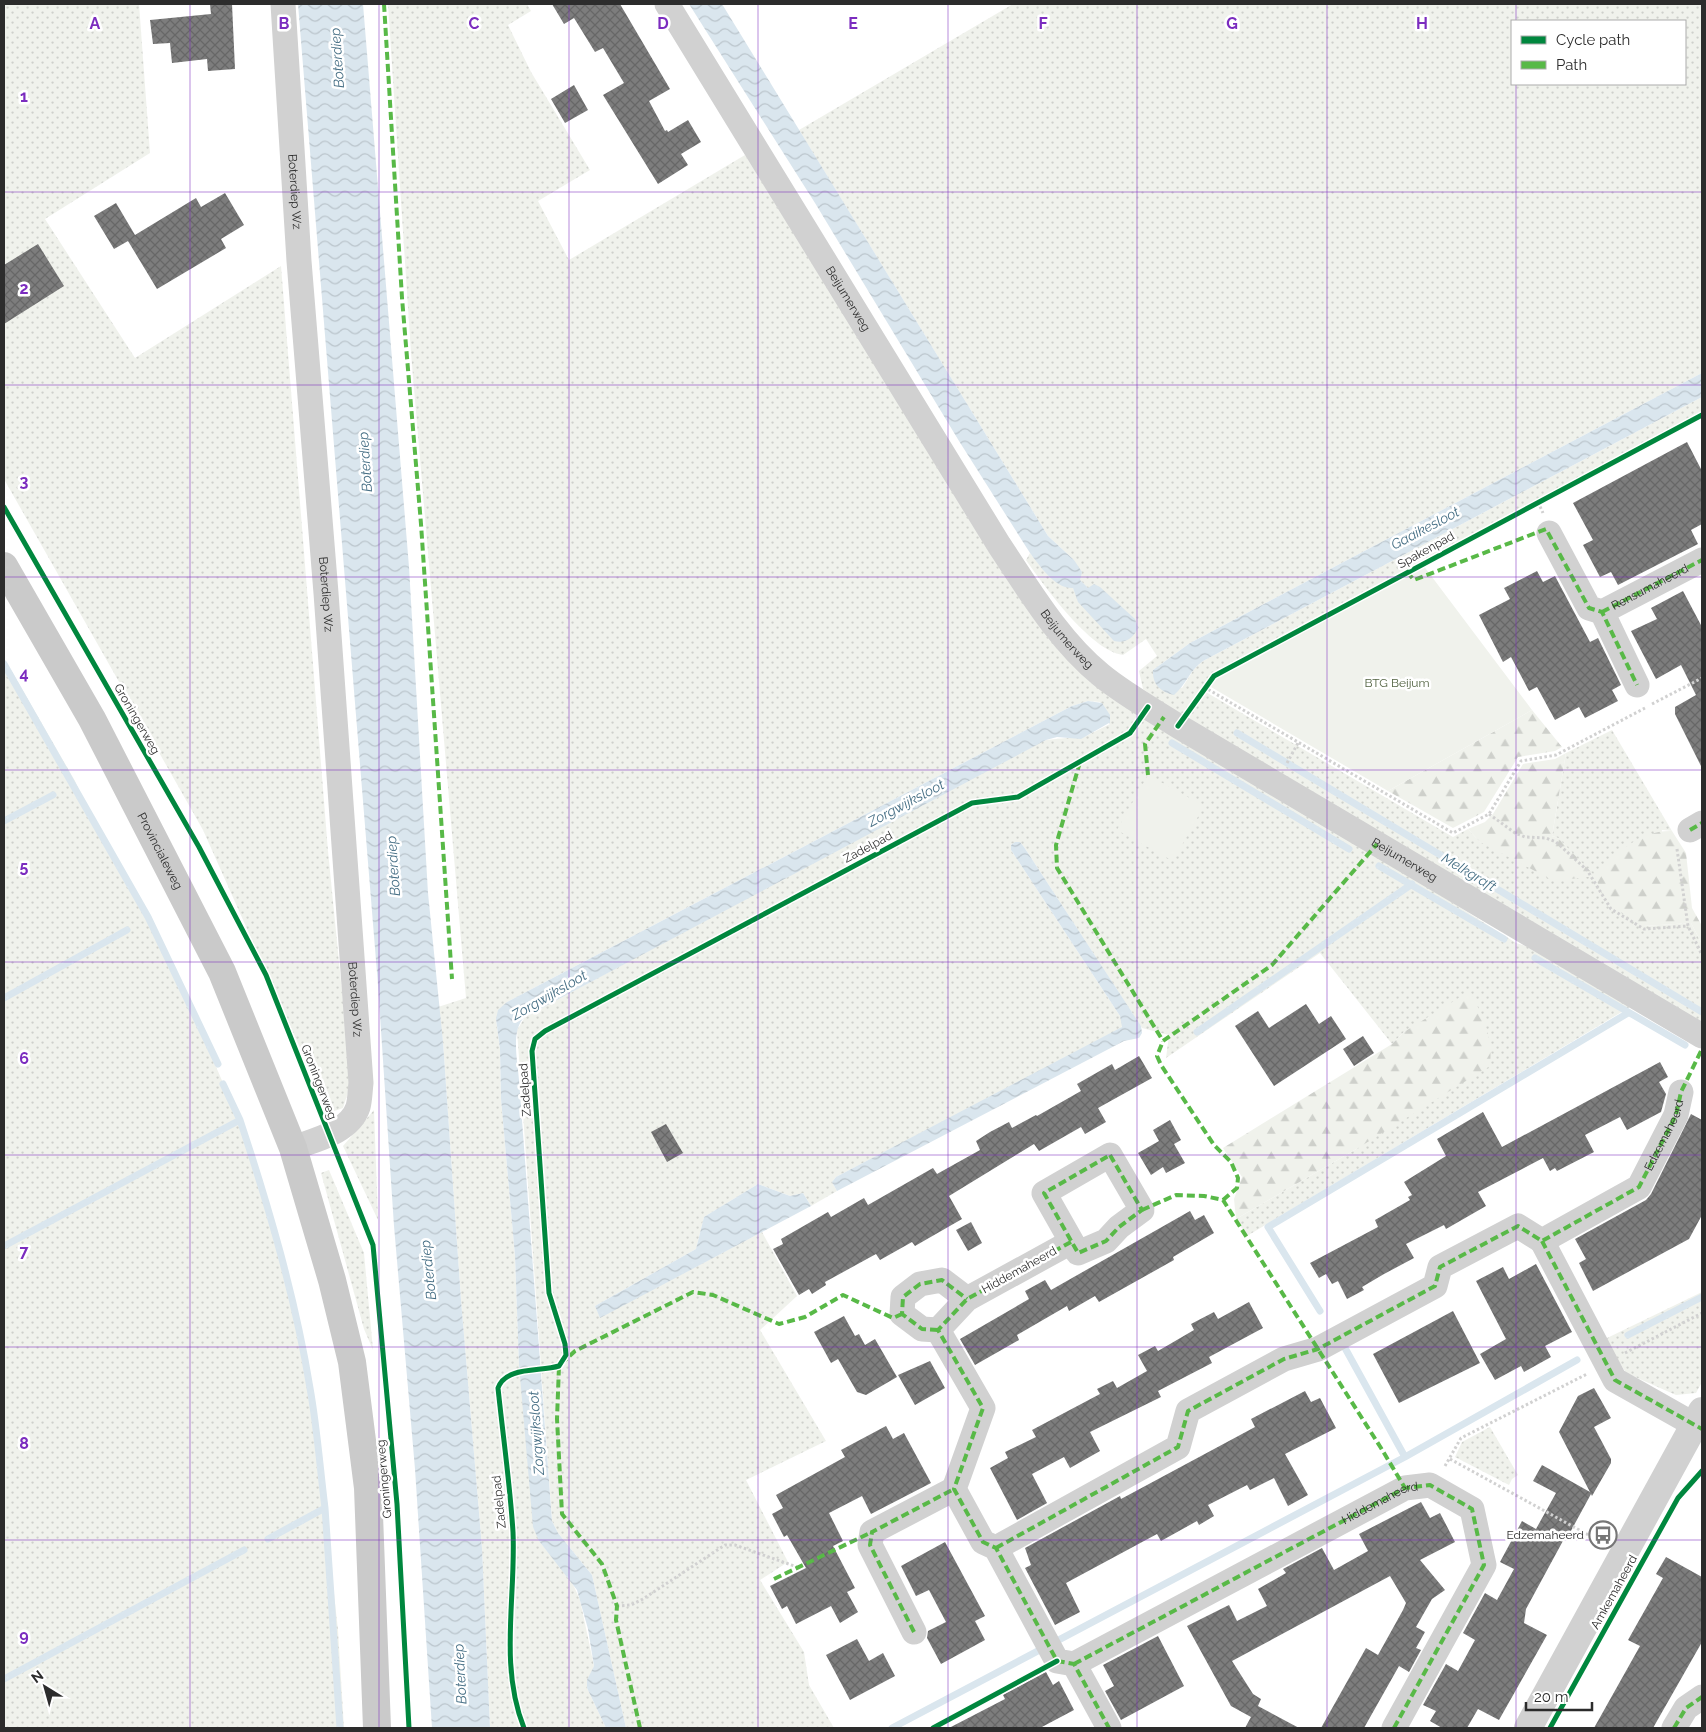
<svg xmlns="http://www.w3.org/2000/svg" width="1706" height="1732" viewBox="0 0 1706 1732" font-family="Raleway,sans-serif">
	<style>
		.grass { fill: url(#grass-dots); fill-rule: evenodd }
		.forest { fill: url(#forest-firs) }
		.garden { fill: #f0f2ec }
		.water { fill: url(#water-waves) }
		.lines { fill: none; stroke-linecap: round; stroke-linejoin: round }
		.stream { stroke: #dae6ee; stroke-width: 7 }
		.building { fill: url(#building-cross-hatch) }
		.path { stroke: #d1d1d1; stroke-width: 3; stroke-dasharray: 2.5 2.5; stroke-linecap: butt }
		.minor { stroke: #d1d1d1; stroke-width: 25 }
		.tertiary { stroke: #d1d1d1; stroke-width: 28 }
		.secondary { stroke: #cacaca; stroke-width: 28 }
		.quiet { stroke: #58b947; stroke-width: 4; stroke-dasharray: 8 4; stroke-linecap: butt }
		.cycleway-casing { stroke: #fff; stroke-width: 8 }
		.cycleway { stroke: #00873e; stroke-width: 5 }
		.grid { fill: none; stroke: #7b2cbf; stroke-width: 1; stroke-opacity: 0.55 }
		.labels { text-anchor: middle; dominant-baseline: central; stroke-width: 5; stroke-linejoin: round; paint-order: stroke }
		.street-label { font-size: 12px; fill: #2c2c2c; stroke: #fff }
		.park-label { font-size: 12px; fill: #516240; stroke: #fff }
		.poi-label { font-size: 12px; fill: #2c2c2c; stroke: #fff; text-anchor: end }
		.water-label { font-size: 14px; font-style: italic; fill: #456e84; stroke: #fff }
		.grid-label { font-size: 16px; text-anchor: middle; font-weight: bold; fill: #7b2cbf; stroke: #fff; stroke-width: 5; stroke-linejoin: round; paint-order: stroke }
	</style>
	<defs>
		<pattern id="grass-dots" width="8" height="8" patternUnits="userSpaceOnUse" patternTransform="scale(1.25)"><rect width="8" height="8" fill="#f0f2ec"/><path d="M2 2h.1M6 6h.1" fill="none" stroke="#ced0cb" stroke-width="1.8" stroke-linecap="round"/></pattern>
		<pattern id="forest-firs" width="22" height="20" patternUnits="userSpaceOnUse" patternTransform="scale(1.25)"><rect width="22" height="20" fill="#f0f2ec"/><path d="M5 1l3.5 6h-7zM16 11l3.5 6h-7z" fill="#ced0cb"/></pattern>
		<pattern id="water-waves" width="16" height="10" patternUnits="userSpaceOnUse" patternTransform="scale(1.25)"><rect width="16" height="10" fill="#dae6ee"/><path d="M0 5q4-4 8 0t8 0" fill="none" stroke="#bbc5cc"/></pattern>
		<pattern id="building-cross-hatch" width="8" height="8" patternUnits="userSpaceOnUse" patternTransform="scale(1.25)"><rect width="8" height="8" fill="#7d7d7d"/><path d="M0 0l8 8M0 8l8-8" fill="none" stroke="#676767"/></pattern>
	</defs>
	<rect width="100%" height="100%" fill="#fff"/>
	<!-- grass -->
	<path class="grass" d="M4,4H139L150,153L45,219L135,358L281,266L328,851L351,1083L343,1108L329,1113L203,830L4,479Z
		M388,4H527L531,11L508,25L531,72L590,170L538,201L569,260L745,155L1041,625L1368,849L1516,943L1539,950L1630,1007L1247,1236L1236,1219L1358,1148L1411,1029L1404,1032L1392,1044L1320,953L1166,1058L1169,1035L1142,1028L1024,847L1020,842L1011,844V850L1120,1016L1123,1024L1120,1030L836,1177L832,1182L837,1191L811,1206L803,1193L790,1196L758,1184L704,1217L696,1249L595,1306L600,1317L762,1232L797,1296L760,1330L826,1441L746,1480L788,1562L760,1580L804,1652L809,1685L834,1728H626L592,1575L558,1533L552,1521L517,1030L525,1017L986,770L1046,740L1086,736L1110,724L1100,702L1088,701L1072,706L507,1002L496,1019L500,1049L501,1099L515,1256L519,1365L539,1541L572,1582L580,1600L594,1666L587,1688L606,1728H490L482,1548L461,1300L443,1042L438,1007L466,998L411,353Z
		M1013,4H1702V373L1190,643L1153,670L1182,688L1194,669L1203,661L1702,397V411L1218,670L1209,677L1183,713L1178,715L1143,689L1139,671L1157,656L1146,639L1123,655C1090,650 1045,587 1026,560L1030,553L1041,567L1073,588L1078,598L1087,588L1080,580L1074,560L1048,536L799,130ZM1512,21H1685V84H1512Z
		M4,658L75,781L93,821L151,916L239,1120L274,1223L303,1357L316,1430L338,1630L344,1728H4Z
		M1204,691L1453,837L1468,829L1480,842L1594,876L1558,838L1552,836L1566,753L1612,730L1672,831L1662,830L1644,926L1691,923L1702,944V1025L1192,723L1189,716Z
		M374,1110L378,1220L343,1146Z
		M329,1170L364,1253L373,1350L364,1329L321,1173Z
		M1702,1292V1382L1696,1393L1676,1395L1626,1373L1605,1339Z
		M1490,1427L1518,1475L1512,1479L1509,1485L1455,1457L1462,1442Z"/>
	<!-- forest -->
	<path class="forest" d="M1532,710L1562,747L1555,751L1518,757L1484,812L1453,828L1388,791Z
		M1566,753L1552,836L1558,838L1595,876C1615,854 1640,830 1672,831L1686,853L1692,908L1702,926V944L1691,923L1644,926L1611,906L1601,891L1595,876L1554,881L1480,842L1468,829L1485,822L1493,814L1523,764L1555,759Z
		M1470,991C1483,1018 1493,1035 1490,1066L1358,1148L1236,1219L1234,1199L1242,1177L1223,1148L1392,1044L1404,1032Z"/>
	<!-- garden -->
	<path class="garden" d="M1423,565L1532,710L1388,791L1211,687L1215,679Z
		M1148,775L1204,806L1173,861L1117,830Z"/>
	<!-- water -->
	<path class="water" d="M298,4H363L409,567L428,893L443,1042L461,1300L482,1548L490,1728H432L415,1469L394,1226L378,985Z
		M689,4H722L1048,536L1074,560L1082,572L1080,580L1088,588L1094,584L1100,587L1135,619L1138,628C1133,638 1126,644 1114,641L1078,602L1073,588C1055,589 1040,566 1030,553L959,441L815,203Z
		M1702,373V397L1203,661C1190,670 1185,686 1174,695C1160,692 1152,684 1153,670L1190,643Z
		M1088,701L1102,703L1110,715V724L1109,723L1081,739L1057,737L1046,740L525,1017C510,1029 518,1063 519,1080L552,1521L558,1533L592,1575L626,1728H606L587,1688V1680L594,1666L588,1629L577,1590L539,1541L533,1527L519,1365L515,1256L501,1099L500,1049L496,1019L498,1010L507,1002L1072,706Z
		M1015,842H1020L1024,847L1141,1026L1142,1033L1139,1038L1124,1041L837,1191L832,1182L836,1177L1122,1027L1120,1016L1011,850V845Z
		M758,1184L790,1196L803,1193L811,1206L600,1318L595,1306L696,1249L704,1217Z"/>
	<g class="lines">
		<!-- stream -->
		<path class="stream" d="M4,664L148,917L218,1064
			M1237,733L1702,1012
			M1172,743L1349,849
			M4,821L53,795
			M1379,866L1504,939
			M1535,958L1685,1045
			M4,998L127,930
			M1197,1032L1412,884
			M240,1120C269,1208 295,1296 310,1388C317,1427 320,1468 325,1508L268,1539
			M4,1246L240,1120L223,1084
			M1320,1311L1268,1227L1628,1013
			M1628,1335L1702,1297
			M1345,1348L1405,1457
			M325,1508L340,1728
			M4,1679L244,1550
			M892,1728L1405,1457L1577,1360"/>
	</g>
	<!-- building -->
	<path class="building" d="M210,4H232L235,69L208,71L207,59L172,63L170,43L153,44L150,20L211,14Z
		M552,4H620L670,89L649,101L665,131L667,130L668,132L688,120L701,142L681,154L688,165L658,184L603,95L624,83L603,48L595,52L574,18L564,24Z
		M574,85L588,110L565,123L551,99Z
		M225,193L244,225L221,239L226,248L157,289L128,241L114,249L94,216L116,203L135,235L196,198L201,207Z
		M38,244L64,286L4,324V265Z
		M1687,442L1702,471V524L1691,530L1698,544L1618,585L1611,572L1600,577L1583,545L1593,540L1573,503Z
		M1537,571L1543,582L1555,576L1590,642L1598,638L1621,685L1612,690L1618,701L1585,718L1579,707L1555,720L1537,687L1529,691L1511,657L1503,662L1479,615L1510,599L1504,588Z
		M1683,591L1702,627V768L1675,714V707L1696,695L1681,665L1656,679L1631,631L1657,619L1651,608Z
		M1306,1004L1319,1024L1331,1016L1346,1039L1274,1086L1235,1026L1258,1011L1269,1028Z
		M1363,1036L1374,1053L1354,1066L1343,1049Z
		M1139,1056L1152,1078L1098,1108L1106,1122L1085,1134L1081,1127L1039,1151L1034,1144L949,1196L962,1219L915,1246L912,1242L880,1260L876,1254L825,1282L826,1285L812,1294L809,1289L799,1295L773,1249L783,1244L781,1239L828,1212L831,1217L864,1198L868,1205L933,1168L937,1174L980,1150L976,1141L990,1132L1009,1122L1012,1128L1036,1115L1037,1116L1081,1091L1077,1084L1112,1064L1115,1070Z
		M1660,1062L1668,1077L1659,1082L1666,1094L1661,1112L1627,1130L1620,1117L1585,1135L1594,1152L1557,1171L1555,1168L1550,1171L1543,1158L1478,1192L1486,1206L1446,1229L1444,1225L1406,1244L1414,1258L1384,1274L1362,1287L1364,1290L1347,1299L1338,1281L1332,1284L1326,1274L1319,1278L1310,1263L1378,1227L1375,1220L1410,1200L1408,1197L1412,1195L1404,1182L1446,1156L1437,1139L1483,1112L1502,1147Z
		M1691,1114L1702,1120V1215L1689,1239L1593,1291L1579,1263L1586,1259L1575,1239L1646,1200L1651,1194Z
		M1170,1120L1181,1140L1174,1144L1185,1163L1166,1173L1163,1167L1151,1175L1138,1153L1159,1141L1153,1130Z
		M666,1124L683,1153L667,1162L651,1132Z
		M1190,1211L1195,1220L1204,1215L1214,1233L1173,1257L1174,1260L1099,1302L1095,1296L1069,1311L1067,1306L1017,1335L1019,1340L975,1365L960,1339L1029,1299L1025,1291L1045,1280L1051,1290Z
		M971,1222L982,1243L968,1251L956,1230Z
		M1536,1264L1572,1332L1545,1346L1551,1357L1524,1372L1521,1366L1495,1380L1480,1354L1506,1339L1476,1281L1503,1267L1509,1279Z
		M1249,1302L1263,1328L1209,1357L1212,1363L1158,1391L1161,1397L1090,1432L1100,1451L1070,1468L1064,1457L1032,1474L1047,1503L1017,1520L990,1468L1008,1458L1005,1452L1036,1437L1032,1430L1100,1394L1097,1389L1113,1381L1117,1388L1147,1371L1138,1355L1155,1346L1158,1351L1194,1330L1191,1324L1214,1312L1218,1319Z
		M1453,1311L1480,1363L1399,1403L1373,1354Z
		M844,1316L855,1336L859,1334L865,1345L875,1339L897,1377L866,1395L857,1392L838,1359L831,1363L814,1332Z
		M930,1361L945,1388L915,1405L898,1375Z
		M1594,1388L1611,1418L1594,1427L1611,1459V1463L1592,1496L1591,1494L1566,1540L1564,1539L1526,1609L1524,1623L1547,1635L1499,1720L1478,1709L1467,1728H1442L1430,1721L1436,1711L1423,1705L1446,1664L1458,1671L1475,1640L1463,1633L1485,1593L1497,1600L1514,1569L1500,1562L1522,1521L1536,1529L1556,1493L1533,1481L1542,1465L1590,1492L1559,1432L1578,1396Z
		M1305,1391L1311,1402L1320,1398L1336,1428L1285,1454L1308,1495L1288,1506L1274,1478L1250,1490L1247,1485L1208,1505L1214,1516L1199,1525L1197,1521L1161,1541L1157,1534L1066,1583L1080,1612L1055,1625L1025,1568L1031,1565L1025,1548L1120,1496L1121,1499L1255,1427L1251,1419Z
		M886,1426L893,1439L904,1433L931,1483L871,1514L862,1496L829,1513L843,1541L833,1546L855,1588L847,1592L858,1612L840,1623L831,1606L796,1624L787,1606L782,1609L770,1586L806,1568L787,1535L784,1537L772,1514L783,1508L776,1495L845,1457L841,1450Z
		M1421,1502L1430,1518L1440,1513L1455,1542L1420,1560L1445,1590L1432,1599L1416,1627L1425,1632L1416,1648L1421,1650L1409,1672L1399,1666L1364,1728H1321L1366,1648L1378,1655L1403,1610L1406,1603L1390,1576L1232,1661L1253,1694L1261,1699L1258,1706L1299,1728H1245L1251,1717L1231,1706L1187,1626L1229,1605L1237,1621L1267,1606L1258,1589L1286,1573L1283,1569L1322,1548L1334,1570L1368,1551L1359,1534Z
		M945,1542L985,1616L975,1621L985,1640L941,1664L927,1638L928,1631L946,1622L929,1590L916,1596L901,1566Z
		M1666,1557L1702,1577V1642L1653,1728H1594L1640,1646L1628,1640L1663,1578L1656,1574Z
		M1158,1636L1184,1686L1121,1720L1105,1691L1114,1686L1103,1665Z
		M857,1639L869,1661L883,1653L895,1676L850,1700L826,1655Z
		M1046,1672L1053,1685L1059,1681L1074,1710L1040,1728H949L1005,1699L1003,1695Z"/>
	<g class="lines">
		<!-- path -->
		<path class="path" d="M1538,502L1543,513
			M1204,687L1453,833L1489,814L1521,761L1556,755L1645,708
			M1652,704L1702,678
			M1287,763L1298,743
			M1489,814L1515,833L1525,837L1546,838L1556,842L1587,870L1611,909L1644,929L1688,926
			M1677,849L1688,926L1702,955
			M1625,1353L1702,1313
			M1450,1459L1603,1543
			M1445,1466L1461,1438L1587,1374
			M617,1606L631,1605L643,1599L725,1545H735L797,1567"/>
		<!-- minor -->
		<g class="minor">
			<path id="s1" d="M283,4L299,261L326,593L361,1083C360,1091 360,1100 358,1107C350,1132 315,1140 293,1148"/>
			<path id="s2" d="M667,4L999,545C1029,590 1059,641 1101,675C1124,694 1153,710 1178,726L1702,1036"/>
			<path d="M1549,533L1589,608L1602,612L1637,685"/>
			<path id="s3" d="M1602,612L1702,560"/>
			<path d="M1690,830L1702,823"/>
			<path d="M1110,1155L1142,1210L1119,1227L1106,1241L1078,1253L1044,1193Z"/>
			<path d="M1542,1241L1615,1380L1702,1429"/>
			<path d="M1071,1242L967,1299L938,1330L983,1408L954,1489L983,1542L996,1548L1057,1661L1074,1664L1109,1728"/>
			<path d="M938,1330L922,1329L902,1314L903,1297L920,1284L942,1280L967,1299"/>
			<path d="M996,1548L1178,1447L1188,1411L1284,1359L1318,1349L1435,1286L1440,1267L1518,1226L1542,1241L1639,1187L1676,1115L1681,1092"/>
			<path d="M914,1632L870,1545L872,1532L954,1489"/>
			<path d="M1074,1664L1405,1488L1430,1485L1472,1509L1484,1565L1394,1728"/>
			<path d="M1674,1728L1686,1708L1702,1697"/>
		</g>
		<!-- tertiary -->
		<path class="tertiary" d="M1528,1728L1702,1411"/>
		<!-- secondary -->
		<path class="secondary" id="s4" d="M4,566L92,719L222,972L293,1148L332,1280L352,1362L368,1488L377,1728"/>
		<!-- quiet -->
		<g class="quiet">
			<path d="M384,4L402,298L421,524L452,979"/>
			<path d="M1407,572L1414,580L1546,529L1589,608L1602,612L1637,685"/>
			<path d="M1602,612L1702,560"/>
			<path d="M1080,762L1056,845L1057,868L1163,1041"/>
			<path d="M1148,775L1145,744L1164,717"/>
			<path d="M1690,830L1702,823"/>
			<path d="M1110,1155L1142,1210L1119,1227L1106,1241L1078,1253L1044,1193Z"/>
			<path d="M1223,1200L1237,1188L1238,1178L1231,1162L1214,1145L1161,1065L1157,1056L1163,1041L1272,965L1377,844"/>
			<path d="M1142,1210L1176,1195L1204,1196L1223,1200L1381,1448L1405,1488"/>
			<path d="M1542,1241L1615,1380L1702,1429"/>
			<path d="M1071,1242L967,1299L938,1330L983,1408L954,1489L983,1542L996,1548L1057,1661L1074,1664L1109,1728"/>
			<path d="M938,1330L922,1329L902,1314L903,1297L920,1284L942,1280L967,1299"/>
			<path id="s5" d="M996,1548L1178,1447L1188,1411L1284,1359L1318,1349L1435,1286L1440,1267L1518,1226L1542,1241L1639,1187L1676,1115L1681,1092L1702,1049"/>
			<path d="M774,1579L872,1532"/>
			<path d="M914,1632L870,1545L872,1532L954,1489"/>
			<path id="s6" d="M1074,1664L1405,1488L1430,1485L1472,1509L1484,1565L1394,1728"/>
			<path d="M640,1728L616,1620L617,1606L602,1564L562,1514L557,1419L559,1366L575,1351L693,1292L713,1295L779,1324L805,1317L843,1295L893,1318L902,1314"/>
			<path d="M1674,1728L1686,1708L1702,1697"/>
		</g>
		<!-- cycleway casing -->
		<g class="cycleway-casing">
			<path id="cycleway" d="M4,507L199,847L266,975L373,1245L397,1504L409,1728
				M1178,726L1214,676L1702,415
				M524,1728C499,1666 516,1597 513,1532C510,1484 503,1436 498,1388C506,1366 540,1372 559,1366L566,1355L565,1344L549,1293L532,1051L535,1039L545,1031L972,803L1018,797L1130,733L1148,707
				M933,1728L1057,1661
				M1550,1728L1678,1498L1702,1471"/>
		</g>
		<!-- cycleway -->
		<use href="#cycleway" class="cycleway"/>
	</g>
	<!-- grid -->
	<path class="grid" d="M190,4V1728M379,4V1728M569,4V1728M758,4V1728M948,4V1728M1137,4V1728M1327,4V1728M1516,4V21M1516,84V1728M4,192H1702M4,385H1702M4,577H1702M4,770H1702M4,962H1702M4,1155H1702M4,1347H1702M4,1540H1702"/>
	<!-- icons -->
	<defs>
		<g id="bus-ring" transform="scale(1.4375)"><circle r="9.5" fill="#fff" stroke="#767676" stroke-width="1.5"/><path d="M-5-6H5V4H4V6H2V4H-2V6H-4V4H-5ZM-3.5-4V0h7V-4ZM-3.5 1.2v1.5H-2V1.2ZM2 1.2v1.5H3.5V1.2Z" fill="#767676"/></g>
	</defs>
	<g fill-rule="evenodd">
		<use href="#bus-ring" x="1603" y="1535"/>
	</g>
	<g class="labels">
		<!-- street labels -->
		<g class="street-label">
			<text stroke="none"><textPath href="#s1" startOffset="188">Boterdiep Wz</textPath></text>
			<text stroke="none"><textPath href="#s2" startOffset="346">Beijumerweg</textPath></text>
			<text transform="translate(1426 550) rotate(-29)">Spakenpad</text>
			<text stroke="none"><textPath href="#s3" startOffset="54">Rensumaheerd</textPath></text>
			<text stroke="none"><textPath href="#s1" startOffset="592">Boterdiep Wz</textPath></text>
			<text stroke="none"><textPath href="#s2" startOffset="751">Beijumerweg</textPath></text>
			<text transform="translate(137 719) rotate(60)">Groningerweg</text>
			<text transform="translate(868 847) rotate(-28)">Zadelpad</text>
			<text stroke="none"><textPath href="#s4" startOffset="325">Provincialeweg</textPath></text>
			<text stroke="none"><textPath href="#s2" startOffset="1156">Beijumerweg</textPath></text>
			<text stroke="none"><textPath href="#s1" startOffset="998">Boterdiep Wz</textPath></text>
			<text transform="translate(319 1082) rotate(69)">Groningerweg</text>
			<text transform="translate(525 1090) rotate(-94)">Zadelpad</text>
			<text stroke="none"><textPath href="#s5" startOffset="828">Edzemaheerd</textPath></text>
			<text transform="translate(1019 1270) rotate(-29)">Hiddemaheerd</text>
			<text transform="translate(384 1479) rotate(-95)">Groningerweg</text>
			<text transform="translate(499 1502) rotate(-96)">Zadelpad</text>
			<text stroke="none"><textPath href="#s6" startOffset="346">Hiddemaheerd</textPath></text>
			<text transform="translate(1614 1592) rotate(-61)">Amkemaheerd</text>
		</g>
		<!-- park labels -->
		<g class="park-label">
			<text x="1397" y="683">BTG Beijum</text>
		</g>
		<!-- poi labels -->
		<g class="poi-label">
			<text x="1584" y="1535">Edzemaheerd</text>
		</g>
		<!-- water labels -->
		<g class="water-label">
			<text transform="translate(337 58) rotate(-94)">Boterdiep</text>
			<text transform="translate(365 462) rotate(-94)">Boterdiep</text>
			<text transform="translate(1425 528) rotate(-28)">Gaaikesloot</text>
			<text transform="translate(906 803) rotate(-28)">Zorgwijksloot</text>
			<text transform="translate(393 866) rotate(-94)">Boterdiep</text>
			<text transform="translate(1469 872) rotate(31)">Melkgraft</text>
			<text transform="translate(549 995) rotate(-30)">Zorgwijksloot</text>
			<text transform="translate(428 1270) rotate(-96)">Boterdiep</text>
			<text transform="translate(536 1433) rotate(-94)">Zorgwijksloot</text>
			<text transform="translate(460 1674) rotate(-93)">Boterdiep</text>
		</g>
	</g>
	<g class="grid-label">
		<text x="95" y="29">A</text>
		<text x="284" y="29">B</text>
		<text x="474" y="29">C</text>
		<text x="663" y="29">D</text>
		<text x="853" y="29">E</text>
		<text x="1043" y="29">F</text>
		<text x="1232" y="29">G</text>
		<text x="1422" y="29">H</text>
		<text x="24" y="102">1</text>
		<text x="24" y="294">2</text>
		<text x="24" y="487">3</text>
		<text x="24" y="679">4</text>
		<text x="24" y="872">5</text>
		<text x="24" y="1064">6</text>
		<text x="24" y="1257">7</text>
		<text x="24" y="1449">8</text>
		<text x="24" y="1641">9</text>
	</g>
	<!-- border -->
	<rect width="1706" height="1732" fill="none" stroke="#2c2c2c" stroke-width="10"/>
	<!-- legend -->
	<rect x="1511" y="20" width="175" height="65" fill="#ffffff" stroke="#ababab"/>
	<rect x="1521" y="36" width="25" height="8" fill="#00873e" stroke="#ababab"/>
	<text x="1556" y="45" font-size="15" fill="#2c2c2c">Cycle path</text>
	<rect x="1521" y="61" width="25" height="8" fill="#58b947" stroke="#ababab"/>
	<text x="1556" y="70" font-size="15" fill="#2c2c2c">Path</text>
	<!-- north arrow -->
	<g transform="translate(45 1687) rotate(323)" stroke="#ffffff" stroke-width="4" paint-order="stroke">
	<path d="M0-4L9 19L0 12L-9 19Z" fill="#2c2c2c"/>
	<text y="-8" font-size="14" font-weight="bold" text-anchor="middle" fill="#2c2c2c">N</text>
	</g>
	<!-- scale -->
	<path d="M1526 1702v8h66v-8" fill="none" stroke="#2c2c2c" stroke-width="2.5"/>
	<text x="1534" y="1702" font-size="15" fill="#2c2c2c" stroke="#ffffff" stroke-width="4" paint-order="stroke">20 m</text>
</svg>
